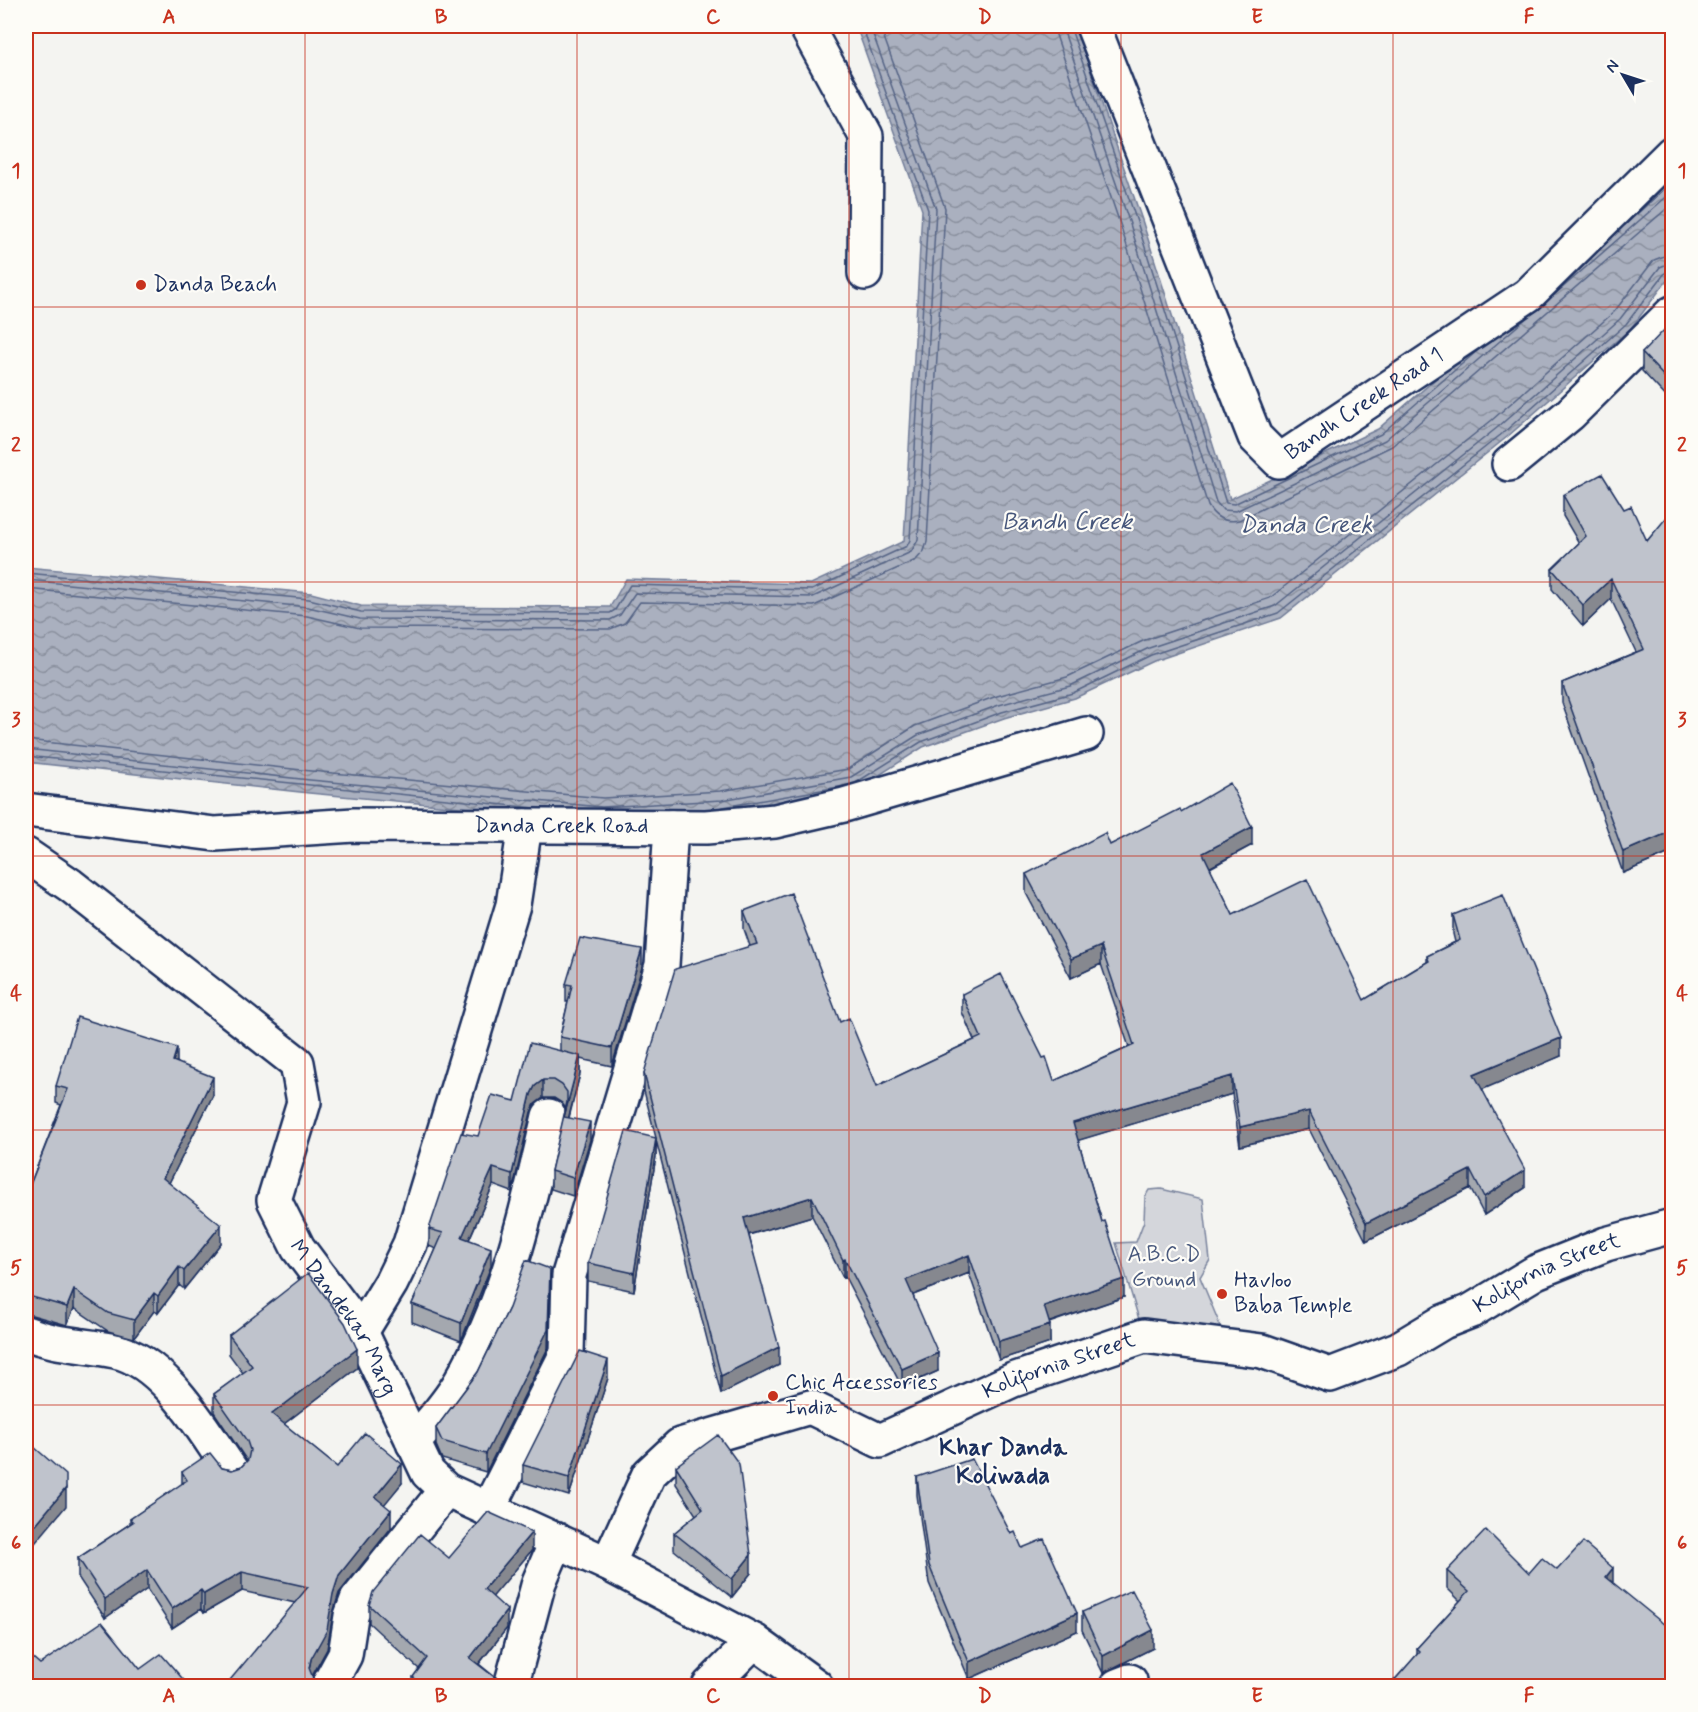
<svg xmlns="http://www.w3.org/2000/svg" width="1698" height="1712" viewBox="0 0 1698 1712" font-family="Mynerve,sans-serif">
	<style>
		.green { fill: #d4d6db; stroke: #78829c; stroke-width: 1.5 }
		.water { fill: url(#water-waves); stroke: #717c98; stroke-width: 1.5 }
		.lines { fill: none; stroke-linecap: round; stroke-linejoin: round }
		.shore { stroke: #546385; stroke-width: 1.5 }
		.minor-casing { stroke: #1b2f5e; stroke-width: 38 }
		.minor { stroke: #fdfcf7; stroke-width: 33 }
		.wall { fill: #a4a8af; stroke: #1b2f5e; stroke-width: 1.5 }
		.shaded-wall { fill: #86888f; stroke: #1b2f5e; stroke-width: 1.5 }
		.building { fill: #bfc3cc; stroke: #1b2f5e; stroke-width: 1.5 }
		.grid { fill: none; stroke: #c8321e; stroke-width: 1.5; stroke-opacity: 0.55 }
		.poi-dot { fill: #c8321e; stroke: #fdfcf7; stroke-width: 2 }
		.labels { text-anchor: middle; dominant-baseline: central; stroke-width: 4.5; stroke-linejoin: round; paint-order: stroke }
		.poi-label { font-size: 22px; fill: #1b2f5e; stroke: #fdfcf7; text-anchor: start }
		.street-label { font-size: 22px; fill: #1b2f5e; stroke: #fdfcf7 }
		.park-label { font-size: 22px; fill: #49597d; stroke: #fdfcf7 }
		.water-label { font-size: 24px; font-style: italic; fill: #46567b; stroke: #fdfcf7 }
		.neighbourhood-label { font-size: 24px; font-weight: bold; fill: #1b2f5e; stroke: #fdfcf7 }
		.neatline { fill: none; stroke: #c8321e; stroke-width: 2 }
		.grid-label { font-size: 20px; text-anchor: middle; font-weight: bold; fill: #c8321e }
	</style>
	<defs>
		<pattern id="water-waves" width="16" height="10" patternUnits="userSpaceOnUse" patternTransform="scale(1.5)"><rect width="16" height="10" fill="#aab0bf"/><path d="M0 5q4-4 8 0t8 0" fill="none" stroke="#8a909e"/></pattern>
	</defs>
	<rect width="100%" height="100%" fill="#f4f4f1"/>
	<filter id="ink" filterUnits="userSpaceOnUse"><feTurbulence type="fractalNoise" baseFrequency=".0167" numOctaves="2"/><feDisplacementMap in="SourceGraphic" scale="12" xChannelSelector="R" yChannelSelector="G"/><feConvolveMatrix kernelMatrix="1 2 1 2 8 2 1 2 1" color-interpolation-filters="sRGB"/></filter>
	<g filter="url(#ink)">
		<!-- green -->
		<path class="green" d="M1161,1189L1203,1199L1210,1260L1200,1277L1230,1349L1144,1336L1116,1243L1136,1242L1144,1221L1145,1197L1149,1190Z"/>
		<!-- water -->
		<path class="water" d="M856,26H1075L1142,220L1230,499L1378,429L1672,173V274L1631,328L1507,437L1281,618L1154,661L1075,698L1004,718L923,747L856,790L723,814L602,820L309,793L26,762V567L311,593L361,606L610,607L626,579L811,584L904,541L922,210Z"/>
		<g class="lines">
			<!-- shore -->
			<path class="shore" d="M1053,26L1121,227L1208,506C1215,518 1225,523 1239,520L1392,446L1672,204
				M1062,26L1130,224L1216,502L1223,510L1236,511L1385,440L1529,316
				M1070,26L1137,222L1226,503L1234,504L1381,434L1477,351
				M1625,225L1672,182
				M1553,296L1672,192
				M26,573L309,599L361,612L610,613L615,610L630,585L812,590L907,546L910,540L928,210L862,26
				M26,580L308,607L360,619L610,620L620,615L635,593L813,597L911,552L918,540L936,209L870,26
				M26,589L307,616L360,628L610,629L625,623L640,602L814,606L916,560L924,551L927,542L945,208L880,26
				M26,740L311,771L603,798L721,791L848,769L915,726L997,696L1067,677L1145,640L1270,598L1492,420L1614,312L1654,260L1672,253
				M26,749L310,780L602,807L722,800L851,777L918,735L999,705L1070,686L1149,648L1275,606L1498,427L1620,319L1660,267L1672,262
				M26,756L535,808
				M857,782L921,742L1002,712L1073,693L1151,655L1278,613L1503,433L1626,324L1665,273L1672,270
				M723,807L844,786"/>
			<!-- minor casing -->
			<g class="minor-casing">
				<g id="minor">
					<path d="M806,26L866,136L865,273"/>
					<path id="s1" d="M1093,26L1255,437L1279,461L1528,295L1672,153"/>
					<path d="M1509,464L1570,414L1672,313"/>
					<path id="s2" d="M26,810L215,834L354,825L706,827L775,821L844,805L1086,734"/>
					<path id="s3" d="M26,855L70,885L297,1063L304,1102L274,1200L298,1248L361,1332L428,1473L446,1490L608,1564L754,1641L816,1686"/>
					<path d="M361,1332L391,1283L410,1244L513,905L525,826"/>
					<path d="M26,1333C59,1346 82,1344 115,1351C166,1362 203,1431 231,1470"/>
					<path d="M413,1443C430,1423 448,1404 461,1381C508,1300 528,1206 549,1116"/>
					<path d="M488,1510L567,1353L569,1275L662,965L671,827"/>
					<path id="s4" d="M608,1564L649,1474L680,1445L810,1407L880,1441L1013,1380L1144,1336L1262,1351L1330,1375L1398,1349L1443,1322L1471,1311L1536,1272L1606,1244L1672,1226"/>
					<path d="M328,1686L345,1655L351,1616L357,1600L446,1490"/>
					<path d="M511,1686L539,1582L557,1540"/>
					<path d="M709,1686L754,1641"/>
					<path d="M1117,1686L1130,1681"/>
				</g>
			</g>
			<!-- minor -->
			<use href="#minor" class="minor"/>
		</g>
		<!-- wall -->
		<path class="wall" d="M1672,335V403L1642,371V353Z
			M1563,495L1624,509L1647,541L1672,513V852L1623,873L1562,703V683L1636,652L1611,599L1583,626L1552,589V569L1579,543L1563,516Z
			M1181,812L1252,845L1210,868L1233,915L1364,1000L1427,962V956L1455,942L1453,934V915L1561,1056L1482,1089L1525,1188L1484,1215L1470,1188L1366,1241L1309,1129L1240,1146L1232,1094L1078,1140L1124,1297L1049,1323L1050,1343L999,1360L969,1273L913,1295L938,1371L902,1387L845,1277L843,1278L812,1216L749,1235L779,1365L721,1394L656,1140V1156L634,1291L588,1281V1263L656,1138L644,1091V1073L750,946L744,929V911L840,1022L877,1086L974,1040L962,1012V994L1054,1081L1129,1047L1101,964L1071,978L1026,893V874L1110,845Z
			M642,967L612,1066L580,1059V1074L569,1118L590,1140L573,1196L551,1189V1171L566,1109L562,1103L554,1098H543L535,1104L531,1112L512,1192L493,1185L469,1240L491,1266L461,1341L412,1322V1304L436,1249L429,1246V1229L478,1136L515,1101L560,1051V1037L568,1002H566V984Z
			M177,1062L213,1095L169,1183L221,1243L184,1289L179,1285L158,1313L154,1311L134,1338L108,1331L74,1308L67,1325L32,1315H26V1195L61,1105L56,1103V1086Z
			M550,1287L548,1348L486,1472L442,1459L436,1445V1428L478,1372L509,1308Z
			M229,1335L357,1368L284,1424L337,1467L402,1483L384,1504L391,1528L339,1593L333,1613L327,1649L312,1676L313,1686L295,1603L242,1591L204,1613L201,1609L172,1628L147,1589L105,1618L78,1577V1558L130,1524V1519L182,1484V1472L222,1468L232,1470L241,1467L247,1461L214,1412V1394L243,1373L229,1354Z
			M608,1378L569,1496L523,1482V1465Z
			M676,1466L751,1573L732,1597L674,1550V1533L696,1515L676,1484Z
			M917,1477L1011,1534L1022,1548L1077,1631L969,1679L929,1583L917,1495Z
			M532,1550L492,1597L507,1628L479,1664L506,1686H413V1677L419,1669L369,1623V1605L449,1558Z
			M1557,1570L1613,1583L1672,1686H1392V1683L1417,1655V1648L1460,1601L1447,1588V1571L1529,1573Z
			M1082,1612L1153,1648L1103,1673L1082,1630Z"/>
		<!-- shaded-wall -->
		<path class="shaded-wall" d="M1611,579V599L1583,626V605Z
			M1252,827V845L1203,871V853Z
			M1672,831V852L1623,873V852Z
			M29,900V917L26,925V907Z
			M1101,946V964L1071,978V959Z
			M642,949V967L612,1066V1048Z
			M1561,1038V1056L1474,1093V1074Z
			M177,1048V1066L173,1061Z
			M580,1056V1074L564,1135V1117Z
			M1232,1076V1094L1073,1142V1123Z
			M213,1077V1095L163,1195V1178Z
			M543,1080V1098L535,1104L531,1112L512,1192V1174L531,1094L535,1086Z
			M1309,1111V1129L1240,1146V1127Z
			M590,1122V1140L573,1196V1178Z
			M656,1138V1156L634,1291V1273Z
			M493,1168V1185L462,1255V1237Z
			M1470,1170V1188L1366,1241V1223Z
			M1525,1170V1188L1484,1215V1197Z
			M812,1197V1216L744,1236V1218Z
			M221,1225V1243L184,1289V1271Z
			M491,1248V1266L461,1341V1323Z
			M969,1255V1273L906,1298V1280Z
			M845,1259V1277L843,1278V1260Z
			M179,1267V1285L158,1313V1296Z
			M550,1269L548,1348L486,1472V1454Z
			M1124,1279V1297L1044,1324V1306Z
			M74,1290V1308L67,1325V1307Z
			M154,1293V1311L134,1338V1320Z
			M1050,1325V1343L999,1360V1341Z
			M779,1347V1365L721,1394V1376Z
			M357,1349V1368L272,1433V1414Z
			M938,1353V1371L902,1387V1369Z
			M608,1360V1378L569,1496V1478Z
			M402,1464V1483L375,1516V1497Z
			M66,1488V1506L26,1554V1536Z
			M391,1510V1528L339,1593L333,1613L327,1649L311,1678H313V1686H306L311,1659L339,1575Z
			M532,1532V1550L484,1607V1589Z
			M751,1555V1573L732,1597V1579Z
			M1613,1568V1586L1606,1577Z
			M147,1570V1589L105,1618V1599Z
			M242,1572V1591L204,1613V1594Z
			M201,1590V1609L172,1628V1609Z
			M507,1610V1628L470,1675V1658Z
			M1077,1613V1631L969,1679V1662Z
			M1153,1630V1648L1103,1673V1656Z"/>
		<!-- building -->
		<path class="building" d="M1666,328L1672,335V385L1642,353Z
			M1602,474L1624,509L1631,506L1647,541L1671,512L1672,513V831L1623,852L1562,683L1644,649L1611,579L1583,605L1552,569L1586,536L1563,495Z
			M1230,783L1252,827L1203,853L1233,915L1307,879L1364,1000L1429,961L1427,956L1460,940L1453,915L1503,895L1561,1038L1474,1074L1525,1170L1484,1197L1470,1170L1366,1223L1309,1111L1240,1127L1232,1076L1073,1123L1102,1222L1105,1221L1124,1279L1044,1306L1050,1325L999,1341L969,1255L906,1280L938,1353L902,1369L845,1259L843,1260L812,1197L744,1218L779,1347L721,1376L644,1073L675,969L757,944L744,911L791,893L840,1022L849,1018L877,1086L981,1037L962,994L1001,974L1043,1058L1046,1057L1054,1081L1134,1045L1101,946L1071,959L1026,874L1105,833L1110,845L1180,809L1181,812Z
			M26,898L29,900L26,907Z
			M580,938L642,949L612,1048L560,1037L572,985L566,984Z
			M77,1017L177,1048L173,1061L213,1077L163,1178L221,1225L184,1271L179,1267L158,1296L154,1293L134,1320L108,1313L74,1290L67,1307L32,1297H26V1195L68,1089L56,1086Z
			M530,1043L580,1056L564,1117L590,1122L573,1178L551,1171L567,1102V1092L562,1085L554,1080H543L535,1086L531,1094L512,1174L493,1168L462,1237L491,1248L461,1323L412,1304L443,1233L429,1229L461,1133L478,1136L492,1095L515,1101Z
			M626,1131L656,1138L634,1273L588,1263Z
			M526,1260L550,1269L548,1330L486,1454L442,1441L436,1428L478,1372L509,1308Z
			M308,1273L345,1323L357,1349L272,1414L337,1467L365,1433L402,1464L375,1497L391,1510L339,1575L333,1594L327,1630L311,1659L309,1668L313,1678L306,1686H225L308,1587L242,1572L204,1594L201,1590L172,1609L147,1570L105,1599L78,1558L133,1522L130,1519L187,1480L182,1472L210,1453L222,1468L232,1470L241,1467L248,1460L250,1450L247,1441L214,1394L252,1366L229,1335Z
			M580,1351L608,1360L569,1478L523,1465Z
			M718,1435L739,1464L751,1555L732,1579L674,1533L703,1509L676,1466Z
			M26,1440L66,1475V1488L26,1536Z
			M972,1459L1011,1534L1015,1532L1022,1548L1044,1539L1077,1613L969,1662L929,1565L917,1477Z
			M488,1512L532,1532L484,1589L507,1610L470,1658L506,1686H424L413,1677L427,1658L369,1605L373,1592L420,1534L449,1558Z
			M1486,1530L1529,1573L1542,1558L1557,1570L1583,1542L1613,1568L1606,1577L1665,1625L1669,1620L1672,1623V1686H1396L1392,1683L1420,1651L1417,1648L1469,1591L1447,1571Z
			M1132,1590L1153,1630L1103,1656L1082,1612Z
			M102,1622L140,1669L161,1654L189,1686H26V1652L40,1664Z
			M1102,1682L1107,1686H1099Z"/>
	</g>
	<!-- grid -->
	<path class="grid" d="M305,26V1686M577,26V1686M849,26V1686M1121,26V1686M1393,26V1686M26,307H1672M26,582H1672M26,856H1672M26,1130H1672M26,1405H1672"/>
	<!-- markers -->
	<g class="poi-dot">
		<circle cx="141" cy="285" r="6"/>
		<circle cx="1222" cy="1294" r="6"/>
		<circle cx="773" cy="1396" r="6"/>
	</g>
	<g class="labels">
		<!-- poi labels -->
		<g class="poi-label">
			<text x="153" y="285">Danda Beach</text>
			<text x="1234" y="1281">Havloo<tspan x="1234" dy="25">Baba Temple</tspan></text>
			<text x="785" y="1383">Chic Accessories<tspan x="785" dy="25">India</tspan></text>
		</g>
		<!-- street labels -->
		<g class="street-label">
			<text stroke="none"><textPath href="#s1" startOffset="578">Bandh Creek Road 1</textPath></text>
			<text stroke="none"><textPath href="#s2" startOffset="537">Danda Creek Road</textPath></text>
			<text stroke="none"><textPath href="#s4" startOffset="1071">Kolifornia Street</textPath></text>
			<text stroke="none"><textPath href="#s3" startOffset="621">M Dandekar Marg</textPath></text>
			<text stroke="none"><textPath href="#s4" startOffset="549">Kolifornia Street</textPath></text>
		</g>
		<!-- park labels -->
		<g class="park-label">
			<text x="1164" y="1255">A.B.C.D<tspan x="1164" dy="25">Ground</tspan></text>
		</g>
		<!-- water labels -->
		<g class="water-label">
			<text x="1067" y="522">Bandh Creek</text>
			<text x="1306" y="525">Danda Creek</text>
		</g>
		<!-- neighbourhood labels -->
		<g class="neighbourhood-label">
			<text x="1003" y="1448">Khar Danda<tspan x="1003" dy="28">Koliwada</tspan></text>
		</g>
	</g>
	<!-- margin -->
	<rect width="1698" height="1712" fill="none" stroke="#fdfcf7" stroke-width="66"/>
	<!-- north arrow -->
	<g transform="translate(1623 75) rotate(309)" stroke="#fdfcf7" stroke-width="4.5" paint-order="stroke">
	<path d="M0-4.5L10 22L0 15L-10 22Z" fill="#1b2f5e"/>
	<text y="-9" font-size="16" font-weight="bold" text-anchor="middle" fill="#1b2f5e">N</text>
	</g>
	<rect x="33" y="33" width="1632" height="1646" class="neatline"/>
	<g class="grid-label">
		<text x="169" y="23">A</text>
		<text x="441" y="23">B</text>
		<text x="713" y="23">C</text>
		<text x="985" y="23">D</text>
		<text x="1257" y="23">E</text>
		<text x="1529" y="23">F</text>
		<text x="16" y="177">1</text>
		<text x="1682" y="177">1</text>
		<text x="16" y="451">2</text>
		<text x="1682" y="451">2</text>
		<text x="16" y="726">3</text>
		<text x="1682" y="726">3</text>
		<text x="16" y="1000">4</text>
		<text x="1682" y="1000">4</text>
		<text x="16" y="1274">5</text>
		<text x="1682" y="1274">5</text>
		<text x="16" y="1549">6</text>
		<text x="1682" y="1549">6</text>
		<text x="169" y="1702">A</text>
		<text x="441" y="1702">B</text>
		<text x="713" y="1702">C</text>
		<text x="985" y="1702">D</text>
		<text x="1257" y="1702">E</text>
		<text x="1529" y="1702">F</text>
	</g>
</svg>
